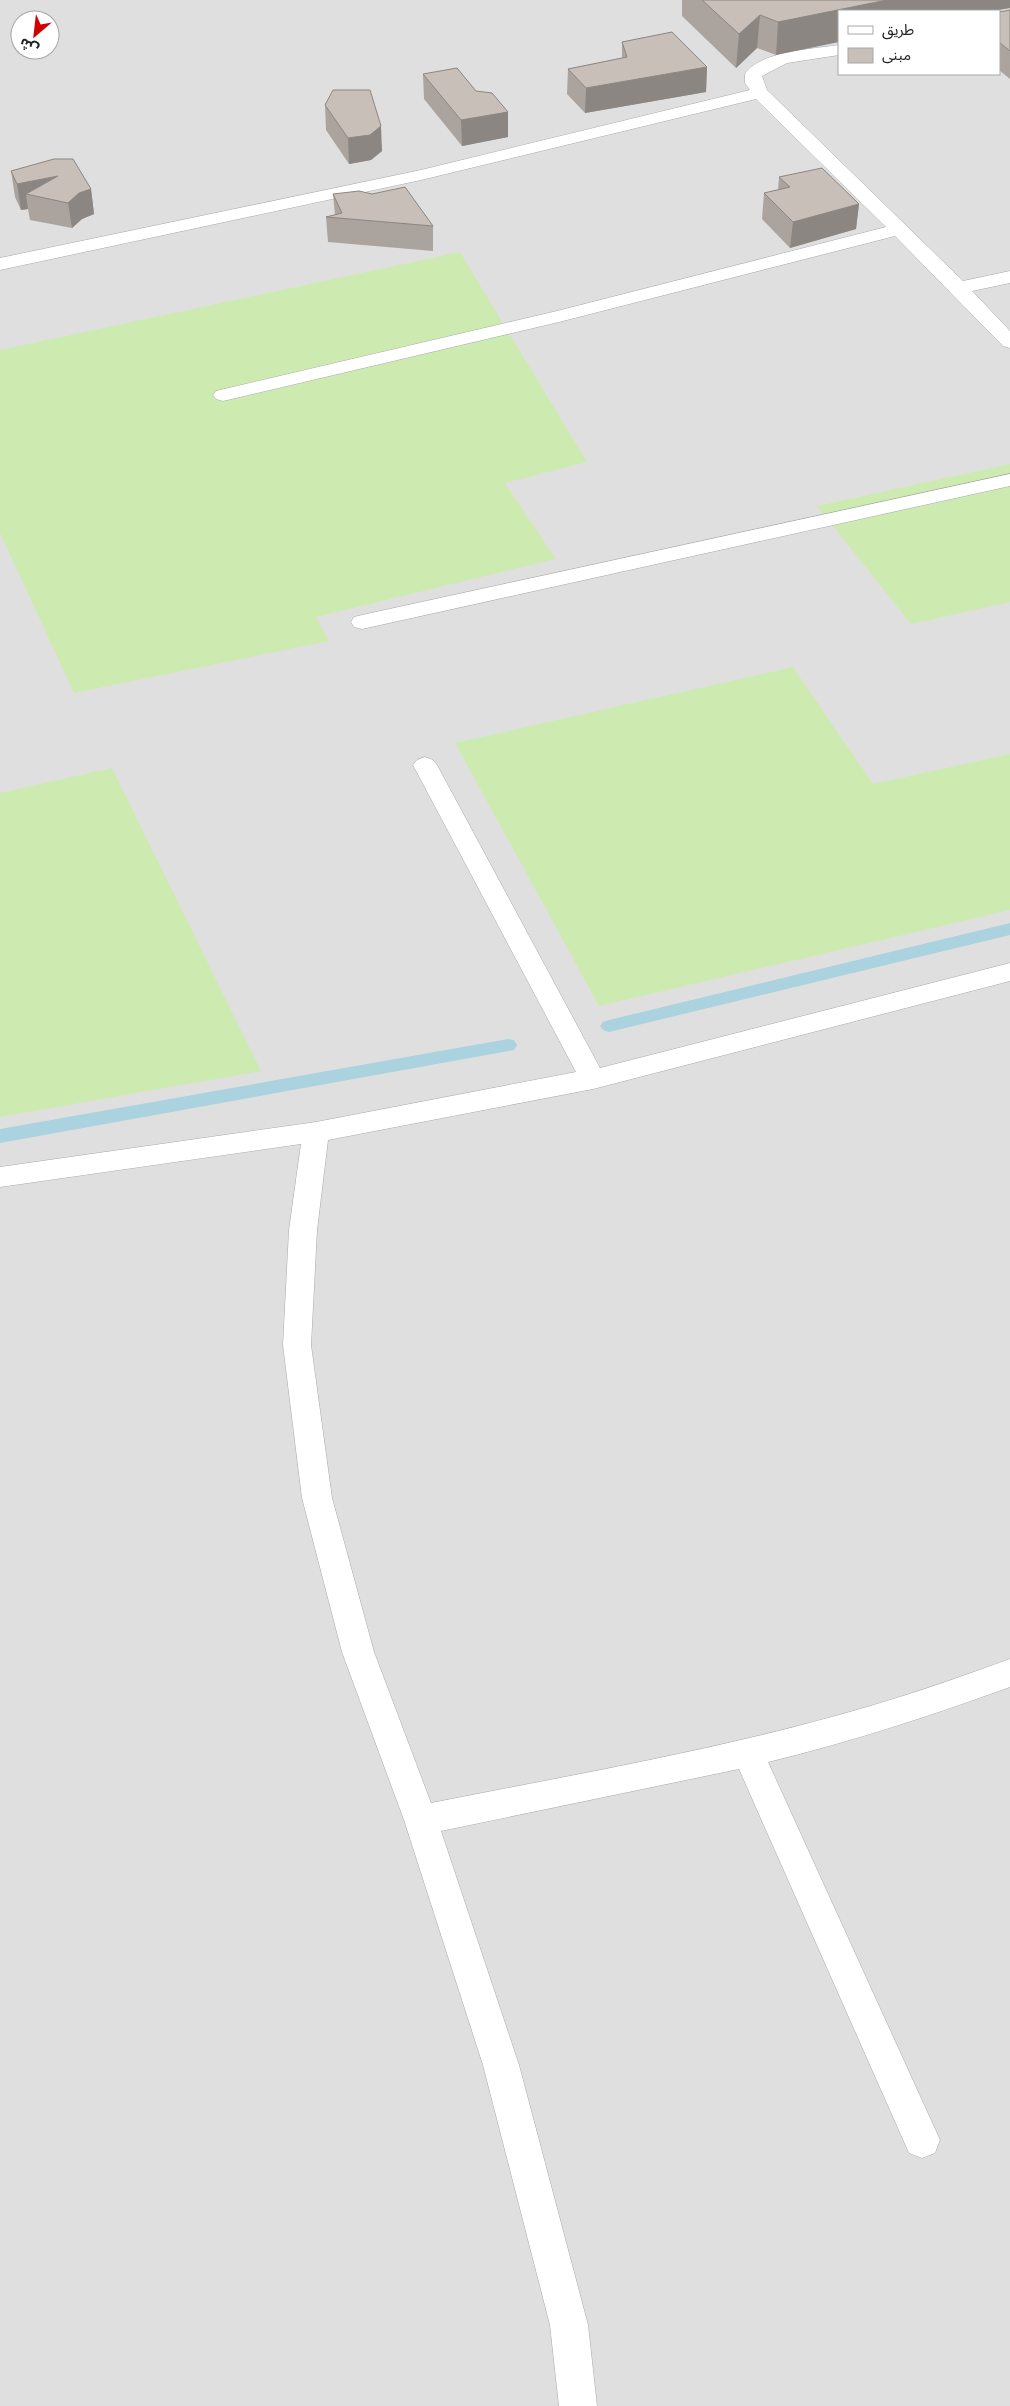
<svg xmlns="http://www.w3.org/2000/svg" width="1010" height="2406" viewBox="0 0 1010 2406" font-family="Raleway,'Noto Sans Arabic',sans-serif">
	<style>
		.residential { fill: #e0dfdf; fill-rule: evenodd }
		.grass { fill: #cdebb0 }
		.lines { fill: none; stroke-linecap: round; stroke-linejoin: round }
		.stream { fill: #aad3df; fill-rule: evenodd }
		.minor-casing { stroke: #a9a9a9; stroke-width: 1 }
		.minor { fill: #fff; fill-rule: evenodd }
		.wall { fill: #aba49e }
		.shaded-wall { fill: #8b8681 }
		.building { fill: #c7bfb8; stroke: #8b8681 }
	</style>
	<rect width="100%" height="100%" fill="#f2efe9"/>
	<!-- residential -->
	<path class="residential" d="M0,0H1010V2406H0ZM839,11H999V74H839ZM20,20H50V50H20Z"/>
	<!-- grass -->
	<path class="grass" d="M460,252L587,462L505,483L556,559L316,617L329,641L74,693L0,533V350Z
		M1010,464V602L911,624L817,506Z
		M793,667L873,784L1010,754V910L599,1006L455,743Z
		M112,768L261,1071L0,1117V793Z"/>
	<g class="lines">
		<!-- stream -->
		<path class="stream" d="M1010,923V935L609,1032L603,1030L600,1026L603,1022L609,1020Z
			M508,1039L514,1040L517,1045L514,1050L0,1143V1129Z"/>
		<!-- minor casing -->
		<g class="minor-casing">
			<path id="minor" d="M839,45V55L787,63L762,76L767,90L963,281L1010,271V283L972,291L1010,331V348L1003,346L895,236L559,322L223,401L216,399L213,395L216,391L557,311L886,227L756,99L421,180L0,270V258L421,170L750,90L745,83V74C760,51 813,49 839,45Z
				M1010,474V486L362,629L354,627L351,622L354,617L362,615Z
				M425,757L433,760L437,765L600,1068L1010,963V981L593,1089L328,1140L317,1230L311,1345L332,1498L374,1652L431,1803C577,1774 724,1749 867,1707C915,1693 963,1676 1010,1659V1687C930,1716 850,1742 768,1762L940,2140L935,2153L922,2158L909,2153L739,1769L441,1831L519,2065L588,2325L597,2406H559L550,2325L483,2065L404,1820L342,1652L302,1498L283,1345L289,1230L301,1144L0,1187V1167L316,1122L576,1072L413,765L417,760Z"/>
		</g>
		<!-- minor -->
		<use href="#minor" class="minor"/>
	</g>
	<!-- wall -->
	<path class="wall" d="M682,0H1010V8L992,11H839L776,55L757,48L736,68L682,16Z
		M1010,10V79L999,70V12Z
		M622,42L707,67L706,92L585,113L567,94L568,69L622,58Z
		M423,74L476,91L508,112V137L462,146L424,99Z
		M325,105L382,151L371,160L349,164L326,130Z
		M11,171L91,189L94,214L82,219L72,228L30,220L28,209L21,210L15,197Z
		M779,177L859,204L856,229L790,248L762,219L764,193L778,190Z
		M333,194L433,226V251L328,242L326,217L335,215Z"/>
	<!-- shaded-wall -->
	<path class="shaded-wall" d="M887,0H1010V8L992,11H839V42L776,55L778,22Z
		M760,15L757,48L736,68L739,34Z
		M707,67L706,92L585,113L586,88Z
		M508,112V137L462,146L461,120Z
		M381,126L382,151L371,160L349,164L348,138Z
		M58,176L26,194L28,209L21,210L17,184Z
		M91,189L94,214L82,219L72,228L68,203L79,193Z
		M859,204L856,229L790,248L793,222Z"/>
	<!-- building -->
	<path class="building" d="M702,0H887L778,22L760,15L739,34Z
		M1010,10V51L999,42V12Z
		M672,32L707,67L586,88L568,69L627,57L622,42Z
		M457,68L476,91L492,93L508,112L461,120L423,74Z
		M333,90H370L381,126L370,135L348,138L325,105Z
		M54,159H73L91,189L79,193L68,203L26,194L58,176L17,184L11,171Z
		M822,168L859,204L793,222L764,193L790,187L779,177Z
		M405,187L433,226L326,217L342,213L333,194L359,191L372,194Z"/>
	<!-- legend -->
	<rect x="838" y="10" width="162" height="65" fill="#ffffff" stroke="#a7a7a7"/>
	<rect x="848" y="26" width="25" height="8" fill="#ffffff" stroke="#a7a7a7"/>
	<text x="882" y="35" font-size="15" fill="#222222">طريق</text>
	<rect x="848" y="48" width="25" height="15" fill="#c7bfb8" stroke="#a7a7a7"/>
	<text x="882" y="60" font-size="15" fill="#222222">مبنى</text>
	<!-- north arrow -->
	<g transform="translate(35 35) rotate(208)"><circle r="24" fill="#ffffff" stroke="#a7a7a7"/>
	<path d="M0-4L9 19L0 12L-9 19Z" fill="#d40000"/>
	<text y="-8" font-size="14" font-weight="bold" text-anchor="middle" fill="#222222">ش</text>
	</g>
</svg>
